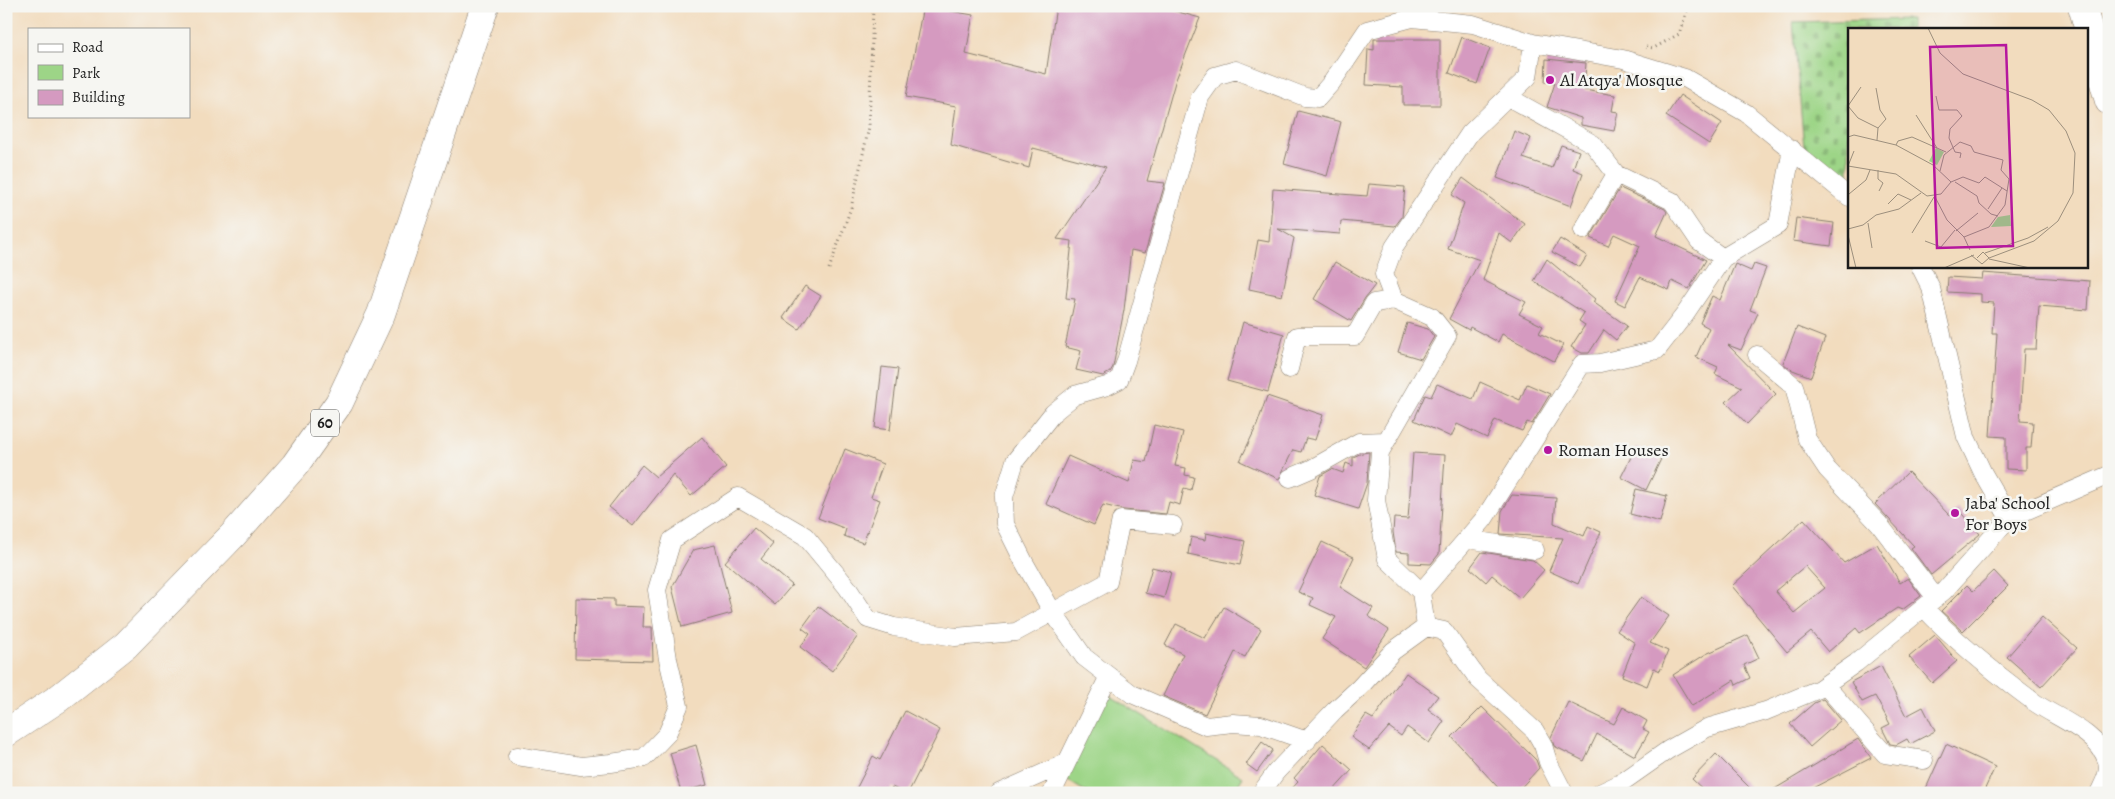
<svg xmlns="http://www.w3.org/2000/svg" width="2115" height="799" viewBox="0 0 2115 799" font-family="Alegreya,serif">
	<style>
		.cemetery { fill: url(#cemetery-stones); stroke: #5c7852 }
		.park { fill: #9dd587; stroke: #5c7852 }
		.building { fill: #d59ac0; fill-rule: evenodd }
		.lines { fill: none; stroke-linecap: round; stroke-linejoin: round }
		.street-casing { stroke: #877c6d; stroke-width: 19 }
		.highway-casing { stroke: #877c6d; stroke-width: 29 }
		.path { stroke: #877c6d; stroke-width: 3; stroke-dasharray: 1 4; stroke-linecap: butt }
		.street { stroke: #fff; stroke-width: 18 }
		.highway { stroke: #fff; stroke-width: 28 }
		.poi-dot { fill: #b5179e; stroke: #f6f6f2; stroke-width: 2 }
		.labels { text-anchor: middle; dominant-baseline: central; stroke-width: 5; stroke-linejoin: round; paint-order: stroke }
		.shield { fill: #f6f6f2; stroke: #5d5d5c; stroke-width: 1 }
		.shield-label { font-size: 16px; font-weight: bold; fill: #1c1c1c }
		.poi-label { font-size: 18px; fill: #1c1c1c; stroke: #f6f6f2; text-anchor: start }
		.inset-road { fill: none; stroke: #9c8f7d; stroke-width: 1 }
		.view { fill: #b5179e; fill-opacity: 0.15; stroke: #b5179e; stroke-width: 2.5 }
		.inset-edge { fill: none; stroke: #1c1c1c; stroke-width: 2.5 }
	</style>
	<defs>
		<pattern id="cemetery-stones" width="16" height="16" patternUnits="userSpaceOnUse" patternTransform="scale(1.25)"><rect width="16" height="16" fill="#9dd587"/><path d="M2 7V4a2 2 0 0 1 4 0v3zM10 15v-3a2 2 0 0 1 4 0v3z" fill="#87b674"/></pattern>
	</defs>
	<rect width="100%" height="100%" fill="#f6f6f2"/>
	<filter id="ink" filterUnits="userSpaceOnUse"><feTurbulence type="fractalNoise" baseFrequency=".02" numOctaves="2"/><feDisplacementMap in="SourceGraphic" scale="10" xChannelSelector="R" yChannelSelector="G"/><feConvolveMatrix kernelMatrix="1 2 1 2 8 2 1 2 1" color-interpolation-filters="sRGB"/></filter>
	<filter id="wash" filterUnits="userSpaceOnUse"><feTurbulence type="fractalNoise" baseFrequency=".0096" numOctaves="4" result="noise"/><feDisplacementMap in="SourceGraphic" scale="20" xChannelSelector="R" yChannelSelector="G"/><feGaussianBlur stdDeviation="1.12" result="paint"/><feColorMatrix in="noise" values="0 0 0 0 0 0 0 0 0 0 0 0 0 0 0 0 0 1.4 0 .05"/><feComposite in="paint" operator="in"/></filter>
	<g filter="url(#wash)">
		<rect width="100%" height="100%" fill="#f2dcbe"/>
		<!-- cemetery -->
		<path class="cemetery" d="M1911,19V29H1849V182L1804,147L1793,22Z"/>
		<!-- park -->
		<path class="park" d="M1109,695L1243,777L1233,793H1088L1060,776Z"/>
		<g id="blocks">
			<!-- building -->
			<path class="building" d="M923,6L973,15L966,54L1046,74L1056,6H1157L1200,18L1175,82L1147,181L1165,183L1145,253L1131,250L1124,310L1113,367L1110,372L1103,376L1076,370L1081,351L1065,347L1075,299L1066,298L1072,241L1057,239L1106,167L1033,148L1029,168L951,145L956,106L906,97Z
				M1462,37L1490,48L1477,84L1449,73Z
				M1374,39H1440V105H1403V87L1366,85L1368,49L1374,50Z
				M1546,59L1586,63L1584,90L1615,95L1612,111L1618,112L1614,131L1581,125V118L1547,107L1555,83L1545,82Z
				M1680,95L1722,123L1709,144L1666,116Z
				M1298,111L1341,122L1327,176L1284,164Z
				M1514,131L1531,138L1523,158L1552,168L1561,145L1579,151L1573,169L1583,173L1571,206L1497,178Z
				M1463,178L1525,224L1512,243L1499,233L1483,280L1526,302L1519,314L1543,326L1539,333L1563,345L1554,361L1502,334L1498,342L1470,327L1469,330L1449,319L1480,260L1448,249L1464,203L1452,195Z
				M1369,184L1405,187L1402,217L1395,226L1341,221L1340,234L1278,229L1294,238L1282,296L1249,289L1258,240L1269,242L1273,189L1367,196Z
				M1620,188L1665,209L1667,212L1656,236L1706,260L1689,289L1672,281L1669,290L1640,277L1625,306L1615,301L1640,246L1614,234L1608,246L1590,238Z
				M1796,218L1834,223L1831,246L1793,241Z
				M1560,239L1587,256L1580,267L1552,252Z
				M1547,259L1595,299L1593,302L1627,326L1616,340L1604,330L1589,353H1582L1571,347L1585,325L1579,321L1584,313L1534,281Z
				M1335,262L1375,285L1365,298L1351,321L1314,299Z
				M1735,264L1751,271L1754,264L1766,268L1750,310L1758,313L1741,350L1728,345L1776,394L1747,424L1726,402L1742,387L1715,374L1718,367L1696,357L1709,328L1700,323L1712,296L1720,300Z
				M1983,273L2090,281L2088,310L2039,306L2036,349H2024L2020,421L2033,422L2031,448H2026V470L2006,469V437L1990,436L1997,333H1992L1994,303L1981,302V294L1947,292L1948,277L1982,279Z
				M805,286L821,296L799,329L783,318Z
				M1243,322L1284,334L1268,392L1227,381Z
				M1407,323L1428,329L1434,337L1421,359L1398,352Z
				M1797,327L1825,338L1811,377L1790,369L1783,363Z
				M882,367L898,369L890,430L875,428Z
				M1480,382L1520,400L1527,384L1550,394L1532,424L1527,422L1522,431L1495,420L1487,438L1457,424L1451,437L1414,420L1425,395L1431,397L1437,384L1473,399Z
				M1267,396L1323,415L1315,440L1306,438L1301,452L1293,450L1279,479L1240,461L1257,425Z
				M1154,425L1183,432L1175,466L1186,468L1185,475L1194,477L1191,490L1184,488L1180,505L1169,502L1166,514L1124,510L1103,505L1094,525L1046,504L1068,456L1129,483L1134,460L1146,462Z
				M702,437L726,467L691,496L673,475L633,526L609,507L642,465L656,477Z
				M1636,447L1661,459L1646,490L1621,477Z
				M845,449L883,464L871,497L880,500L863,543L844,536L846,529L818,518Z
				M1369,452L1367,483L1358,509L1314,495L1320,476L1332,469L1343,473L1346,463L1353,466V457L1362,453Z
				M1413,453L1445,455L1439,554L1431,564L1409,563V553L1396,552L1393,532L1394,518L1408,519Z
				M1908,472L1949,515L1958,508L1980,534L1931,575L1911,548L1914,546L1875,504Z
				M1636,489L1667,496L1660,522L1630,514Z
				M1512,495L1556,498L1554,523L1584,536L1588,526L1601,532L1578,584L1549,571L1563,538L1500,534L1502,511Z
				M1804,519L1844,563L1877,544L1900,583L1908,578L1921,596L1902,610L1897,608L1860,633L1856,628L1828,652L1811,632L1787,652L1732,586ZM1805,566L1825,588L1794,613L1775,591Z
				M754,528L773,544L761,559L792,585L775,605L725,562Z
				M1206,533L1245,541L1240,565L1188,554L1191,537L1205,540Z
				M1322,542L1354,557L1340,587L1373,608L1368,616L1389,630L1364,667L1322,639L1336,617L1310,605L1313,598L1298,592Z
				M715,545L732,613L682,627L672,587L693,550Z
				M1482,552L1533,560L1544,570L1520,598L1492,575L1486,582L1470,568Z
				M1152,567L1171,572L1164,598L1145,593Z
				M1994,571L2008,586L1963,631L1941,611L1967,585L1973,591Z
				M1641,597L1669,616L1650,643L1668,651L1660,671L1654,668L1647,686L1622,676L1635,643L1617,631Z
				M576,598L614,599V606L644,607L643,627H652L653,661L575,659Z
				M818,606L858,636L832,671L800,647L810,634L802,628Z
				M1224,607L1261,629L1245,657L1235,652L1205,714L1163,696L1183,654L1165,645L1176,624L1205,638Z
				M2042,617L2077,648L2041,687L2007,657Z
				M1748,635L1759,658L1744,665L1750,678L1736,685L1734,680L1692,706L1673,675L1706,654Z
				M1935,635L1957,661L1932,683L1909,657Z
				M1881,666L1906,716L1923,707L1935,731L1910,744L1907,739L1896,745L1890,744L1882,728L1890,724L1875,696L1862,702L1851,682Z
				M1406,673L1438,696L1428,709L1444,721L1429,743L1407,727L1401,736L1389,727L1369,750L1351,737L1366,715L1373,719Z
				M1823,699L1841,720L1810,747L1790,724L1814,703Z
				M1568,702L1614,724L1623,707L1647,721L1643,729L1649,732L1635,756L1597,734L1584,761L1554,746L1551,737Z
				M1482,707L1536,760L1539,768L1516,793H1503L1452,737Z
				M905,711L940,730L908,793H904L892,787L889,793L874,787L871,793H854L873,756L880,760Z
				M1858,739L1871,758L1803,793H1768Z
				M1262,742L1273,750L1257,772L1246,764Z
				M1323,744L1352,770L1331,793H1288L1298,782L1294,778Z
				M1946,744L1995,767L1983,793H1924Z
				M696,745L707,785L681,792L670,753Z
				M1716,754L1755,793H1707L1692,779Z"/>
		</g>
	</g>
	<g filter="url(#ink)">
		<use href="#blocks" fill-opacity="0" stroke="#877c6d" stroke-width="1"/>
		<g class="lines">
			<!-- street casing -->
			<g class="street-casing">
				<path id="street" d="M1508,97L1593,144L1616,174L1672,201L1699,241L1723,258
					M1583,230L1616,174
					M1920,266L1931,288L1966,437L1983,473L2009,518
					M1757,355L1794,386L1807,439L1827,469L1879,524L1936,598
					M1289,369L1297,336H1355L1374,303L1394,300
					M1290,478L1311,469L1359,442L1386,441
					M1468,539L1535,550
					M1421,592L1484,519L1582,364L1600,363L1657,350L1685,314L1723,258L1778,225L1792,149
					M1924,608C1957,643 1995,673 2034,702C2056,718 2098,732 2107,761C2110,773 2104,782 2099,793
					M1426,627L1421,592L1387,559L1376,500L1380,452L1447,336L1432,317L1394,300L1384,274L1394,247L1470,133L1528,77L1533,43
					M1825,685L1885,754L1924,760
					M1307,741L1261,725L1233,723L1206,726L1132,694L1084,657L1052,611L1024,562L1005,524L1004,497L1015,461L1053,413L1075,395L1107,386L1119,380L1126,361L1200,97L1215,76L1236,70L1305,97L1318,98L1332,82L1367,30L1412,18L1473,24L1533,43L1623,59L1685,78L1746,113L1849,197
					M517,756L581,766L611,763L644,758L667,734L679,706L668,659L657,590L672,540L738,497L805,536L847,587L868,619L894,627L955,637L1016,632L1108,582L1121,520L1173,525
					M999,793L1066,763
					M1052,793L1109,676
					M1261,793L1276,772L1335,710L1360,687L1393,651L1426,627L1444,631L1478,679L1535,731L1543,745L1548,762L1564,793
					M1600,793L1621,783L1668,750L1707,728L1766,711L1819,689L1856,663L1944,591L2009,518L2109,475"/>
			</g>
			<!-- highway casing -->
			<g class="highway-casing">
				<path id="highway" d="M2082,6L2109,101
					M6,733L59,698L126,645L233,535L295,465L339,403L381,314L485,6"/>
			</g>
			<!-- path -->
			<path class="path" d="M1646,47L1654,48L1679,34L1687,11L1685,6
				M829,269L851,208L869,127L873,6"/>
			<!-- street -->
			<use href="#street" class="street"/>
			<!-- highway -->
			<use href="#highway" class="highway"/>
		</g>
	</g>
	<!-- markers -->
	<g class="poi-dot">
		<circle cx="1550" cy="80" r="5"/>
		<circle cx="1548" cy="450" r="5"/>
		<circle cx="1955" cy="513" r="5"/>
	</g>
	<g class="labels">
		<!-- shield labels -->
		<rect class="shield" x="311" y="409.5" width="28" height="27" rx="4"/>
		<g class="shield-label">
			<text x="325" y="423">60</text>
		</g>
		<!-- poi labels -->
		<g class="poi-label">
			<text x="1560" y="80">Al Atqya' Mosque</text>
			<text x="1558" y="450">Roman Houses</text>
			<text x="1965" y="503">Jaba' School<tspan x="1965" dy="21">For Boys</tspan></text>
		</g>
	</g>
	<!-- overview -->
	<g transform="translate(1848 28)">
		<rect width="240" height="240" fill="#f2dcbe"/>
		<path d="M162,187L163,198L143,199L150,189Z" fill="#9dd587"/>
		<path d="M88,120L96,124L89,137L81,133Z" fill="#9dd587"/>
		<path class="inset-road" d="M80,0L92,25L115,46L184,72L201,82L218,103L227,125L225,165L210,193L186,213L141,230M13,59L0,78L10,90L30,100L29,112M28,60L32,82L38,91L30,100M88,68L91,82H109L114,88L102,101L101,110L107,124L113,125L112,130M68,87L89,120M0,109L6,107L48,117L85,137L103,154M48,117L50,113L64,109L98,124M0,138L48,146L79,168L93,166L103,154L115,149L131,155L137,149L159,163M0,138L6,123M30,142V151L35,155L31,163M92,143L96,127L112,114L123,118L126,124L155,132L153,142L161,151L157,177L141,199L116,209M107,154L129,168L131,175L143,186L150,188M1,166L18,152L22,142M87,169L99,192L116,209L122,222M40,176L50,166L63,172M140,181L154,160M20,195L24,220M0,201L15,197L28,187L51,181L73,165M108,203L130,185M64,205L86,169M0,207L8,240M77,213L93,219L107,202M137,225L180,210L200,199M123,227L134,236L141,230L135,224L129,230M141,231L182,240M96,240L126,227"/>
		<path class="view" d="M158,17L165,218L89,220L82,19Z"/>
		<rect width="240" height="240" class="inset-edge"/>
	</g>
	<!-- margin -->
	<rect width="2115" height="799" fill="none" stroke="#f6f6f2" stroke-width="25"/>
	<!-- legend -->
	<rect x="28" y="28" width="162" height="90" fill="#f6f6f2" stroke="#9f9f9c"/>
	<rect x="38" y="44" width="25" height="8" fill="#ffffff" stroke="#9f9f9c"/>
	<text x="72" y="52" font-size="15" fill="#1c1c1c">Road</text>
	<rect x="38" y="65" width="25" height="15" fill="#9dd587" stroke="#9f9f9c"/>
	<text x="72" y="78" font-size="15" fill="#1c1c1c">Park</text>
	<rect x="38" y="90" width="25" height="15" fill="#d59ac0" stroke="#9f9f9c"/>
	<text x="72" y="102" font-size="15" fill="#1c1c1c">Building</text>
</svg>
